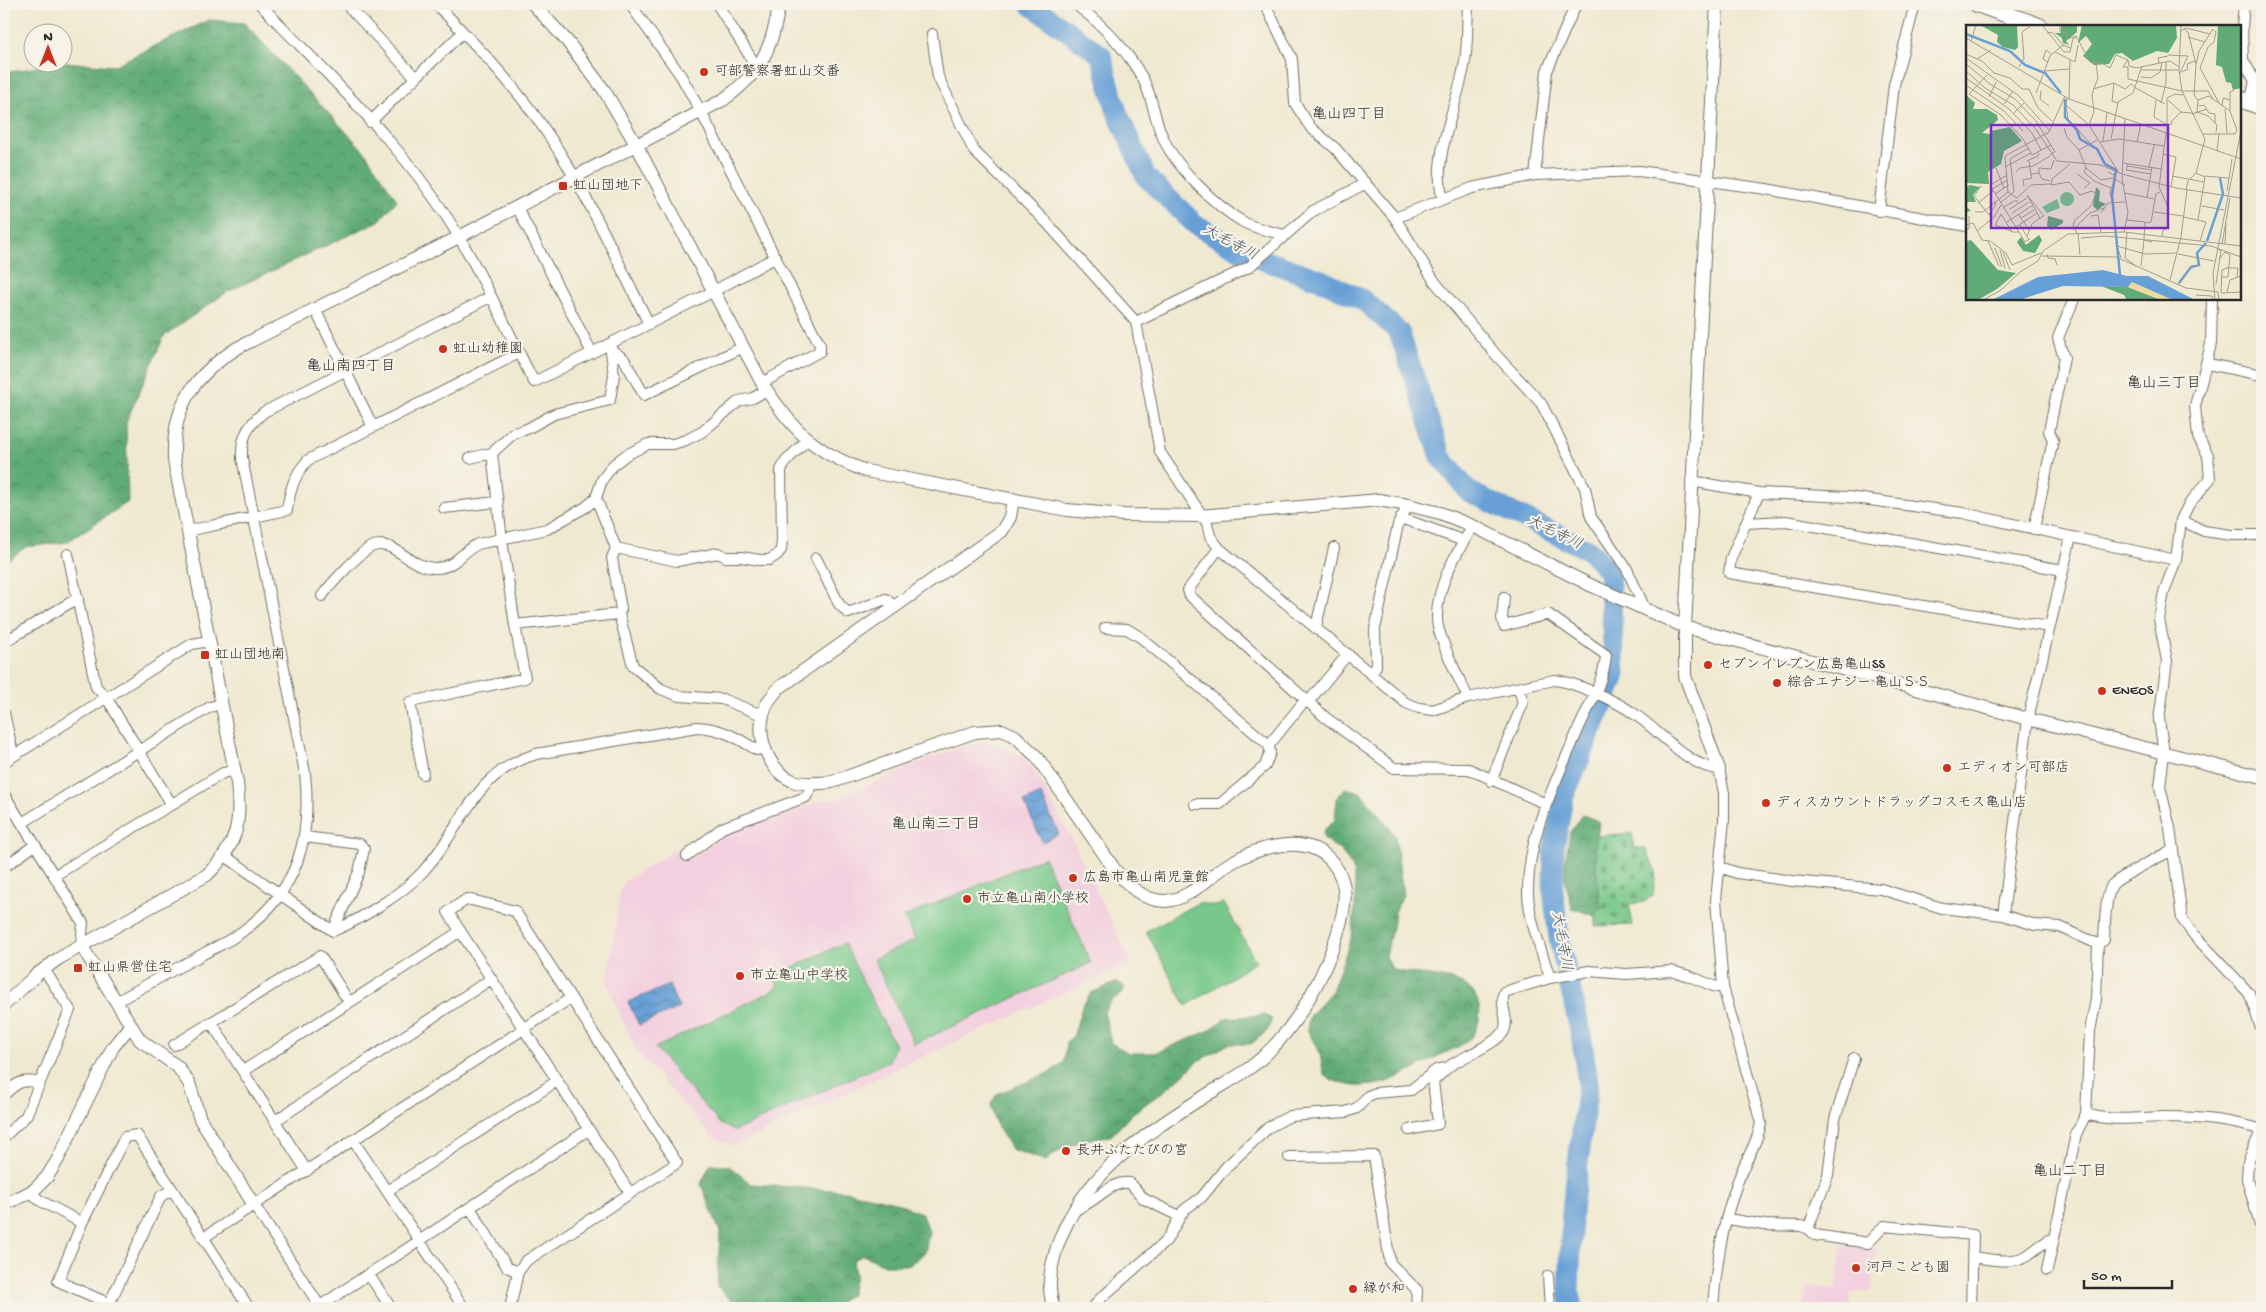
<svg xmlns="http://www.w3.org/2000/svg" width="2266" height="1312" viewBox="0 0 2266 1312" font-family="'Gochi Hand','Klee One',sans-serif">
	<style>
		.built { fill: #f3cfdf }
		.forest { fill: url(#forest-crowns); stroke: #466c50 }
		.cemetery { fill: url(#cemetery-stones); stroke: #517a5a }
		.pitch { fill: #77c88a; stroke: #517a5a }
		.water { fill: url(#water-waves); stroke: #496680 }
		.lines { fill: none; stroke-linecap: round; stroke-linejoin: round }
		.river { stroke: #67a0d6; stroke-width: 21 }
		.minor-casing { stroke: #706e65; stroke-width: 12 }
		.tertiary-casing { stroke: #706e65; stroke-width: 14 }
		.trunk-casing { stroke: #706e65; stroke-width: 18 }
		.minor { stroke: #fff; stroke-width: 10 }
		.tertiary { stroke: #fff; stroke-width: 12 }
		.trunk { stroke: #fff; stroke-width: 16 }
		.poi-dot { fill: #c8321e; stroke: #f7f3e8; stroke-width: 2 }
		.labels { text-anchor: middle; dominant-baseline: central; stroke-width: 4.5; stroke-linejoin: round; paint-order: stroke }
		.poi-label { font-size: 14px; fill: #2b2b2b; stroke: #f7f3e8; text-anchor: start }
		.neighbourhood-label { font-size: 15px; fill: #2b2b2b; stroke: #f7f3e8 }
		.water-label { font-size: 15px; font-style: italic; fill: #405467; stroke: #f7f3e8 }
		.inset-river { fill: none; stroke: #67a0d6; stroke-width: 2.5 }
		.inset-road { fill: none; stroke: #a19d8f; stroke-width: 1 }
		.view { fill: #7b2cbf; fill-opacity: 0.15; stroke: #7b2cbf; stroke-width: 2.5 }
		.inset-edge { fill: none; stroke: #2b2b2b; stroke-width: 2.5 }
	</style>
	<defs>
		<pattern id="forest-crowns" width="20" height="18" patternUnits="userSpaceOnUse" patternTransform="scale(1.25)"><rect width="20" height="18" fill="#61ac76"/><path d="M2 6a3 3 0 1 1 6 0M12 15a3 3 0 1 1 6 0" fill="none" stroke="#508c61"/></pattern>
		<pattern id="cemetery-stones" width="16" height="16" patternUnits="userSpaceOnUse" patternTransform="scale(1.25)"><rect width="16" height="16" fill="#77c88a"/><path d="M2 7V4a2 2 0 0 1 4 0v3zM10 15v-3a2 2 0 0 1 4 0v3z" fill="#62a371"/></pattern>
		<pattern id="water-waves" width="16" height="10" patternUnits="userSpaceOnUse" patternTransform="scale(1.25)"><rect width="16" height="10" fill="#67a0d6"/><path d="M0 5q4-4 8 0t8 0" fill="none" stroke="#5583ae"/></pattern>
	</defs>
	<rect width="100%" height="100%" fill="#f7f3e8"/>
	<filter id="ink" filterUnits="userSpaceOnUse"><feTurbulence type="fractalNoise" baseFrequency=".02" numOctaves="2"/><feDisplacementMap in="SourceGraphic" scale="10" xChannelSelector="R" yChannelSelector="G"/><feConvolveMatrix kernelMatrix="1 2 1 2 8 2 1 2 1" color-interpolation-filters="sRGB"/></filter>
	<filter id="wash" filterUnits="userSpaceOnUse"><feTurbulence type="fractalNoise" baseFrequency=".0096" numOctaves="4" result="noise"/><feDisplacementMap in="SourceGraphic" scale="20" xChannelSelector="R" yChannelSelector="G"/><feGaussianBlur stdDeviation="1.12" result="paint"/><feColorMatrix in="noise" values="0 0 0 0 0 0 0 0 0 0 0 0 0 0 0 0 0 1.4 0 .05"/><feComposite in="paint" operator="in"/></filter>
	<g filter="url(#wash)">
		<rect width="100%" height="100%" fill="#f0e9d1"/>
		<!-- built -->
		<path class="built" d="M982,740L1025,757L1040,781L1070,835L1131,963L913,1061L735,1146L712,1137L635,1049L607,984L620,891L625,881L679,848L691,860L725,834L753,823L774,820L820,800H834L930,758Z
			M1842,1245L1877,1249L1871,1292H1851L1849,1308H1803L1807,1286L1836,1290Z"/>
		<!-- forest -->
		<path class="forest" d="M209,20L244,23L365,152L397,200L379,221L227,292L164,336L126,422L128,502L67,542L26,547L4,563L5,73L63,62L113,66Z
			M1345,788L1360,792L1381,816L1395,836L1403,895L1395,912L1386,956L1392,969C1413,976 1457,975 1471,990C1484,1004 1482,1029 1467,1041C1460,1047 1449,1051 1440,1055C1416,1068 1392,1085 1363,1086C1350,1087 1334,1082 1324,1075L1320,1054L1307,1029L1310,1015L1332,991L1352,936L1356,895L1353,868L1341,851L1324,839L1323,831L1335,820L1337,799Z
			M1582,815L1599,821L1595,859L1601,909L1595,916L1572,908L1565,879V863L1570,832Z
			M1118,982L1124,986V992L1111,1001L1104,1012L1111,1043L1129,1053H1155L1208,1031L1226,1018L1264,1015L1272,1019L1267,1031L1251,1044H1229L1200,1060L1168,1088L1133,1113L1111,1136C1090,1137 1062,1145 1046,1161L1011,1149L994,1120L991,1104L997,1094L1049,1073L1064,1062L1066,1043L1074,1035L1082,1006L1091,993Z
			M710,1165L729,1166L751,1184L845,1191L891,1201L921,1213L929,1232L925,1253L909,1265H885L863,1255L853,1260L855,1276L851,1294L832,1308H738L717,1286L720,1232L701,1184Z"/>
		<!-- cemetery -->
		<path class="cemetery" d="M1632,833L1634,848H1645L1656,871L1653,895L1644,902L1629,904L1633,925L1595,926V916L1601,909L1595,859L1596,836Z"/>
		<!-- pitch -->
		<path class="pitch" d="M1044,857L1091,963L914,1044L874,959L915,940L904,917Z
			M1198,903L1216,906L1224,903L1256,962L1186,1006L1146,931Z
			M844,943L895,1046L889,1061L735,1131L720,1124L655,1048L778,988L774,976Z"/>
		<!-- water -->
		<path class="water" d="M1041,794L1059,834L1042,842L1024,802Z
			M669,985L679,1008L639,1025L628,1002Z"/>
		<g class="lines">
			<!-- river -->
			<path class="river" d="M1030,4L1101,55L1117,112L1146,177L1196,225L1246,254L1321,280L1363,300L1399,332L1441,457L1468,491L1589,550L1609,571L1615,676L1563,798L1554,848L1553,890L1559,938L1581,1035L1588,1083L1572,1210L1569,1293L1572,1308"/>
		</g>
	</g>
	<g filter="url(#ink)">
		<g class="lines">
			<!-- minor casing -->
			<g class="minor-casing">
				<path id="minor" d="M260,4C329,77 408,149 459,237C487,284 509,334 534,382L714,291L776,257
					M346,4L415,77
					M436,4C473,42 510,80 541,124C584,185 615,257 649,324
					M630,4L681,76L701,112L820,345V351L762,383
					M717,4L758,69
					M1075,4C1103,25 1126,48 1143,79C1152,96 1154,116 1161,133C1173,165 1216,207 1245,223C1257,229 1273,232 1285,235
					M1265,4L1292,59L1295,103L1300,111L1311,128L1335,148L1395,218L1435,282L1497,356L1541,403L1585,488L1591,517L1627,569L1646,611
					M2244,4L2242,28L2243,60L2255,81L2250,103
					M932,34L938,77L974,151L1047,223L1136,322L1160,452L1207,523L1210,536L1219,548L1406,703L1419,708L1433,710L1468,698L1554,680C1575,682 1616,701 1633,713C1658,729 1689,768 1719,769L1724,793V820L1716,900L1723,987L1761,1123C1758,1142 1748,1155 1741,1173C1724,1215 1716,1263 1713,1308
					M370,122L463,32
					M1535,175L1547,71L1576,4
					M1443,199C1430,158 1459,103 1465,61C1468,43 1467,22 1468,4
					M517,207L592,353
					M1879,211L1894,85L1915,4
					M1395,218L1472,188L1535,175L1639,171L1766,189L1967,226
					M2212,299L2211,344L2195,406L2198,437L2208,455L2210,479L2189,504L2181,520L2176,560L2164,592L2159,619L2167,661L2159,720L2164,753L2160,787L2170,828L2182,919L2194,935L2249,993L2262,1031
					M315,309L373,427
					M1136,322L1249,267L1313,211L1366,183
					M613,351L624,359L644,395L743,347
					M2208,364L2262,375
					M492,453L502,540L515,625L619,614L633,666L661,689L679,696L722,699L762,715
					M470,458L492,453L514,433L527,429L554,414L610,400L614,375L610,344
					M1691,481L1759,493L1848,497L1963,513L2176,560
					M1759,493L1731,558L1729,573L2049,627
					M596,498L616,548
					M444,508L497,502
					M1401,518L1464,541
					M2181,520L2204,531L2231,535H2262
					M1746,523L1786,521L2063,570
					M2034,529L2053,440L2049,431L2064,358L2058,338L2074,299
					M187,531L287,510C290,490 294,475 308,460L519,353
					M1219,548L1188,590L1190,596L1325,717L1394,768L1469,769L1546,804
					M68,554L96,687L106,697L172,805
					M816,558L839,604L848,613L886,599L894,606
					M322,596C330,585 359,553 371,547C377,544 385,545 390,547C405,554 417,568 435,568C454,569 463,550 478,544L547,529L586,507L596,498L602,480L613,465L626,455L648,444H673L686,440L702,432L739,401L753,398L767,390
					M1504,597L1502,618L1504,626L1548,614L1606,655C1604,681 1588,707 1578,730C1556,782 1527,835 1528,893C1529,921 1542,952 1550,978
					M619,614L621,609L612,558L616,548L677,561L718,553L726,557H741L760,560H769L777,555L781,550L782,540L781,470L786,461L807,440
					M1316,627L1334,548
					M1105,628L1127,629L1140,637L1269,745L1270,753L1265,766L1220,804H1195
					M4,642L78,598
					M1371,673L1376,666L1375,629L1398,525L1408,505
					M1468,698C1460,680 1437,637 1437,619C1436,586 1456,554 1473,526
					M4,713L12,749L15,754
					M1269,745L1302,704L1309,701L1348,654
					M4,762L192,644L209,641
					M423,774L410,702L525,678L515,625
					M1491,781L1523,703L1519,688
					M4,794L83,923L81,945
					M22,823L210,707L222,704
					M305,837L360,844L364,849L359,872L333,931
					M225,856L333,931C360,920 407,891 425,869C465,824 472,774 536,754L697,727C721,728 736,737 757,750L764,748
					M687,856L722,828L806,797L813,784
					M4,867L35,845
					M1720,867L1737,873L1792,881L1881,889L1942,908L2003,915L2035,925L2060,927L2098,944
					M54,876L223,773L235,770
					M2003,915L2028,719L2071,537
					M2098,944L2104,940C2105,926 2105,896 2112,885C2117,878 2163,855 2174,849
					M116,1002C143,987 169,972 196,958C211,949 229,942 243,931C298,891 312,838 305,773L242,458C241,437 248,425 264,412L490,297
					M211,1022L307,1171
					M174,1045L320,956L349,1002
					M243,1071L459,932
					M4,1095C16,1083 23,1078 40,1083
					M2086,1114C2112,1122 2137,1118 2163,1117C2196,1117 2231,1120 2262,1130
					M275,1121L491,979
					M2262,1128L2248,1162L2247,1179L2262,1233
					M1409,1130L1438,1124L1433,1081C1439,1076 1445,1070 1451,1065C1463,1057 1498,1043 1504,1031C1510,1019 1499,1005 1504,992L1550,978L1589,971L1626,974L1671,971L1689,976L1716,987H1723
					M4,1137L26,1116L70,1010L44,969
					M353,1140L464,1308
					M1289,1157L1374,1156L1390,1263L1417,1290L1416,1308
					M387,1191L557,1081
					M31,1192L39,1200L82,1223
					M254,1205L321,1308
					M470,1208L507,1267L518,1272
					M1074,1210C1094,1205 1109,1180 1130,1183L1144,1199L1179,1216
					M1728,1219L1764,1225L1801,1226L1809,1229L1815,1235L1868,1243L1884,1226L1973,1235L1971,1308
					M1808,1229L1828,1175L1835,1119L1854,1058
					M203,1238L571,998
					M1972,1257C1989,1259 2012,1265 2028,1255C2037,1249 2044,1241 2054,1238L2076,1134L2086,1114L2090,1031L2096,999L2098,944
					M2047,1270L2054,1238
					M369,1275L391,1308
					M1548,1276L1550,1308
					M109,1304L161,1196L172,1190
					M320,1306L588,1130
					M1266,1306V1308
					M119,1308L58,1281L82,1223L125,1137L137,1135L249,1308
					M510,1308L518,1272L526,1261L677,1163L515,911L467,899L448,912L630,1193
					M1093,1308L1100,1299L1166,1241L1184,1210L1202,1197L1226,1167L1269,1127L1290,1116L1346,1112L1357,1108L1368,1096L1375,1093L1411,1090L1436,1070L1449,1067"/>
			</g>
			<!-- tertiary casing -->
			<g class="tertiary-casing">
				<path id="tertiary" d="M533,4L567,41L604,90L637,146L762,383C792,429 812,451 866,471L1067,510L1124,515L1200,516L1379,500L1408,505L1440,513L1473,526L1588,584L1685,627L2028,719L2262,777
					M1717,4L1685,627V676L1719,769
					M1013,499L1010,517L1002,531L779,688C772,696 765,704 763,715C757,739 769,771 793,781C804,785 819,783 832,782L975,732L1002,730L1015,736L1037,757L1115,870C1128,885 1143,901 1165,901C1190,900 1209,876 1229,864C1256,847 1308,832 1332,862C1351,885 1345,909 1337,935C1324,977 1298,1024 1266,1054C1249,1071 1226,1083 1205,1096C1145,1134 1083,1174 1058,1244C1051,1266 1046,1286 1054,1308
					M81,945L140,1040L178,1067L189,1083L200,1119L254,1205
					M4,1005L36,975L58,959L207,875C236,847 242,824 237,783L174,460C172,405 194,375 239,347L459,237L723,100C760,74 773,48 779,4
					M4,1205L34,1190L47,1177L58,1159L113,1047L130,1026"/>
			</g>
			<!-- trunk casing -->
			<g class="trunk-casing">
				<path id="trunk" d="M1977,4L2039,26
					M2240,99L2262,107"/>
			</g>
			<!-- minor -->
			<use href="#minor" class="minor"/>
			<!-- tertiary -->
			<use href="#tertiary" class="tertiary"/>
			<!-- trunk -->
			<use href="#trunk" class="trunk"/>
		</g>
	</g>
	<!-- markers -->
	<g class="poi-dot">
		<circle cx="704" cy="72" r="5"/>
		<rect x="558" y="181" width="10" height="10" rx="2.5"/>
		<circle cx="443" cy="349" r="5"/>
		<rect x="200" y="650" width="10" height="10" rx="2.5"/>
		<circle cx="1708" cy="665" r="5"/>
		<circle cx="1777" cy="683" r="5"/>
		<circle cx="2102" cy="691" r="5"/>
		<circle cx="1947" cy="768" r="5"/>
		<circle cx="1766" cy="803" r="5"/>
		<circle cx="1073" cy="878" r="5"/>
		<circle cx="967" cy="899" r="5"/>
		<rect x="73" y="963" width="10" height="10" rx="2.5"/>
		<circle cx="740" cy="976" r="5"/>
		<circle cx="1066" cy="1151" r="5"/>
		<circle cx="1856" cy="1268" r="5"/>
		<circle cx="1353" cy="1289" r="5"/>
	</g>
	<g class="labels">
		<!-- poi labels -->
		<g class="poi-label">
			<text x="714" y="72">可部警察署虹山交番</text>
			<text x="573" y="186">虹山団地下</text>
			<text x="453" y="349">虹山幼稚園</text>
			<text x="215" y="655">虹山団地南</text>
			<text x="1718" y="665">セブンイレブン広島亀山SS</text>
			<text x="1787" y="683">綜合エナジー 亀山ＳＳ</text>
			<text x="2112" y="691">ENEOS</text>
			<text x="1957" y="768">エディオン可部店</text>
			<text x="1776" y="803">ディスカウントドラッグコスモス亀山店</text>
			<text x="1083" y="878">広島市亀山南児童館</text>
			<text x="977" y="899">市立亀山南小学校</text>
			<text x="88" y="968">虹山県営住宅</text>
			<text x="750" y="976">市立亀山中学校</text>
			<text x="1076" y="1151">長井ふたたびの宮</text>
			<text x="1866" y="1268">河戸こども園</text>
			<text x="1363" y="1289">縁が和</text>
		</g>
		<!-- neighbourhood labels -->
		<g class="neighbourhood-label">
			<text x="1349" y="115">亀山四丁目</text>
			<text x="351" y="367">亀山南四丁目</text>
			<text x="2164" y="384">亀山三丁目</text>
			<text x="936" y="825">亀山南三丁目</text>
			<text x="2070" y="1172">亀山二丁目</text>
		</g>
		<!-- water labels -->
		<g class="water-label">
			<text transform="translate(1230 243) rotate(28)">大毛寺川</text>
			<text transform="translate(1554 533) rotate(26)">大毛寺川</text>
			<text transform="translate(1561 941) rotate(80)">大毛寺川</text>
		</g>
	</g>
	<!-- overview -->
	<g transform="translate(1966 25)">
		<rect width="275" height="275" fill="#f0e9d1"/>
		<path d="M51,0L52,22L49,25L37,22L31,17L32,10L16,1ZM95,0H111V7L100,16L103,20L97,18L96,13L89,8H95ZM116,0H210L211,13L202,28L191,26L167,36L156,28L149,29L143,39L128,40L117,31L126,19L120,11L112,18ZM252,0H275V63L267,65L265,58L260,57L256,42L250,40ZM0,70L9,78L7,84H21L31,90L32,95L16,108L25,109V106L44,102L56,116L38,126L35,139L22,147L23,159L0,158ZM4,160L14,162L7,170L10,177H2L0,181L5,186L0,187V162ZM130,162L134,166L133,176L140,179L131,185L127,181ZM82,191L97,195V198L85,205L81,201ZM73,210L76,215L69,228L57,226L51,217L55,212L60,220ZM5,215L32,245L50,248L31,264L12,275H0V216ZM135,261L162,262L195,275H161L158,270Z" fill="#61ac76"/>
		<path d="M166,257L188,264L207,275H195L162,262Z" fill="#eeda9e"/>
		<path d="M94 174a7 7 0 1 1 14 0a7 7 0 1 1-14 0ZM91,174L94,183L81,188L76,182Z" fill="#77c88a"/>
		<path d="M137,245L161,251H182L229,275H207L166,257L162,262L97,261L53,275H26L72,252Z" fill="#67a0d6"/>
		<path class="inset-river" d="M0,9L44,26L59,40L79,48L95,68M99,74V92L111,105L114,114L131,124L139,139L150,145L146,170L154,250M241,216L257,169L254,153M213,258L225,242L233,240L231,228L240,218"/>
		<path class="inset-road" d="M76,0L98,27H104L107,13H110M94,0V7H100L101,14L110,11L124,37L136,38L144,43L150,30L162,35M215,0L213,45L216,66L239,114L230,148L222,156L220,165M218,4L222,7L230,39M215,6L220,3L244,9M81,8L86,7L97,20L104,23M222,12L239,17M0,13L103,74L275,134M5,16L10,0M89,27L109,37L112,20M0,29L16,36L28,48L44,53L56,64H63L72,83L86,96M202,30L222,31L214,48M0,33L53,71L84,106M11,34L25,25M162,35L157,42H162V54L216,66M162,35L163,41L170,43L204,36L213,42M82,37L77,34L80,25L85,29M193,38L192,33L202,31M0,39L24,59L49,74L70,96L89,127L84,130M53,42L58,34L56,7L66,0M175,45H213M0,46L19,63L47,80L69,103L91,136L135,140L156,149L210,163L275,173M78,46L103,44M216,47L222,44L221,39L229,36M21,50L3,69L35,90L57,114L66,130L85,120M175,52L185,53L194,47L196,37M0,53L43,84L66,108L75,125M0,60L38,86L57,106M168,62L199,79M127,64L148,58M268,65L264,67V86L271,105M75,66L74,74L83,81M217,66H242L247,74L264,86M70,68L84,31L97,20M23,72L30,57M101,73L100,80L123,100L153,148M103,74L104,35M190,75L188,92L200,99M202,75L215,87L226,88M232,75L243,71L246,74M152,78L146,76L148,58L159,64L165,59L168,61M195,78L200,58V37M38,79L47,66M100,80L102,94L125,119M233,81L238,80L243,88L249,89V99M256,81L257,73L264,75M259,84L261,108M231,87L232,75L228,70L230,40L233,26L247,4L250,7L248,17L242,22L234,43L253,78M231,87L242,91L251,100L250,107M48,88L59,77M226,89L241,84M123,100L128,87L126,69L132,53L130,39M200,100L206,99L205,97L215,87M98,103L101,112L113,125L120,143L135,155L147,153L159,160M201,107V73L209,69L217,70M237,109H269L271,105M145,114L152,77L167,68L176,41M137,116L141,88M134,117L153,114L198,121M171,117L175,99M113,125L131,115M251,126L253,108M197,129L210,132L205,162M61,136L72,131L73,128M63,136L65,149L73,148L76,154L84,156M157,138L195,144M104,139L86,154L85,160L103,157L114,170L126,166L130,169L125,181L109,195L107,201L111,208M162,139L160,145L185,149M161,141L186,145M39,142L65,128M183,142L188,120M30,143L38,163M120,143L118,147L128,156L145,163M50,147L54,143L67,141L84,131M142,147L150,151L144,167L146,177M73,148V143L85,144L88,135M230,148L239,152L232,195M111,149L124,158L118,163M41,150L24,160L59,217L64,214M206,151L238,157M239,151L263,153M15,161L8,171L23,190L30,179L28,176M58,161L57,155L66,153L65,149M26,164L42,155M261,166L266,134M42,167L51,173L65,160L84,159M159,168L188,174M29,169L43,160M181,172L186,142M12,178L27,166M34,178L48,167L44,134L63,123M236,181L258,185M38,182L50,175L52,178M44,184L61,173M9,187H17L42,167L39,131L83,107L99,71M188,187L217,191M46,188L63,177M135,188L142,178L159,177M52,189L64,206M125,191L132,190L135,208M218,192L240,197L234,216M55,193L68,185M160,195L179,197L178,214M41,197L67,180M179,198L185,197L190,169L194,167M0,200L7,198L16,215L24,216L40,228L46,240L75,228M54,200L63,215M50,202L71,188M0,204H3V191M108,204L124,188L138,183M11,206L28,192L35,180M46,207L35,189L29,200L45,206L46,207H53M158,207L162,188L156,153L159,94M158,207L275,221M112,208L114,230M161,208L159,233L170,241M61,211L66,199L74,193L78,191L61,170L74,193M196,211L197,205L202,203V182L193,162L200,108M115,213L139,211L245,221L275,232M22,216L33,241M256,219L264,173M259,219L260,198M29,223L36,242M34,225L39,243M37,227L44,245M81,229L82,233L89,234L91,240M212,229L248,236M76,231L150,232L220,263L252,267L253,275M155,233L151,221L179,229L211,228M253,234L259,227L264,230L262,252H256M175,241L178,215L186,217M263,243H272L271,252M204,255L215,212L221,165M212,259L225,241L232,240L231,232M250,259L255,226L252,224M255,267L256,245L263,242M261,267L264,255L275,251M255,268L275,267M230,270L246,271L247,275M17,275L35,265L54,247L72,236L77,226L102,209L158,207M249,275L247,248L275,106"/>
		<path class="view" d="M25,100H202V203H25Z"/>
		<rect width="275" height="275" class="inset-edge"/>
	</g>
	<!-- margin -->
	<rect width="2266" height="1312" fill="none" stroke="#f7f3e8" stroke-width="20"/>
	<!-- north arrow -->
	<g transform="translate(48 48)"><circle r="24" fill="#f7f3e8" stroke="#a5a39c"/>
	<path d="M0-4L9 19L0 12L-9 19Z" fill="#c8321e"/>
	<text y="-8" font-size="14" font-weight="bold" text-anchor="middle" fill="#2b2b2b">N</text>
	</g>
	<!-- scale -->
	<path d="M2084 1280v8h88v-8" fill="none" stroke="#2b2b2b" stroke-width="2.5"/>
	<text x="2091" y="1280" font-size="15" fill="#2b2b2b" stroke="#f7f3e8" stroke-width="4" paint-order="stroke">50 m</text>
</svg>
